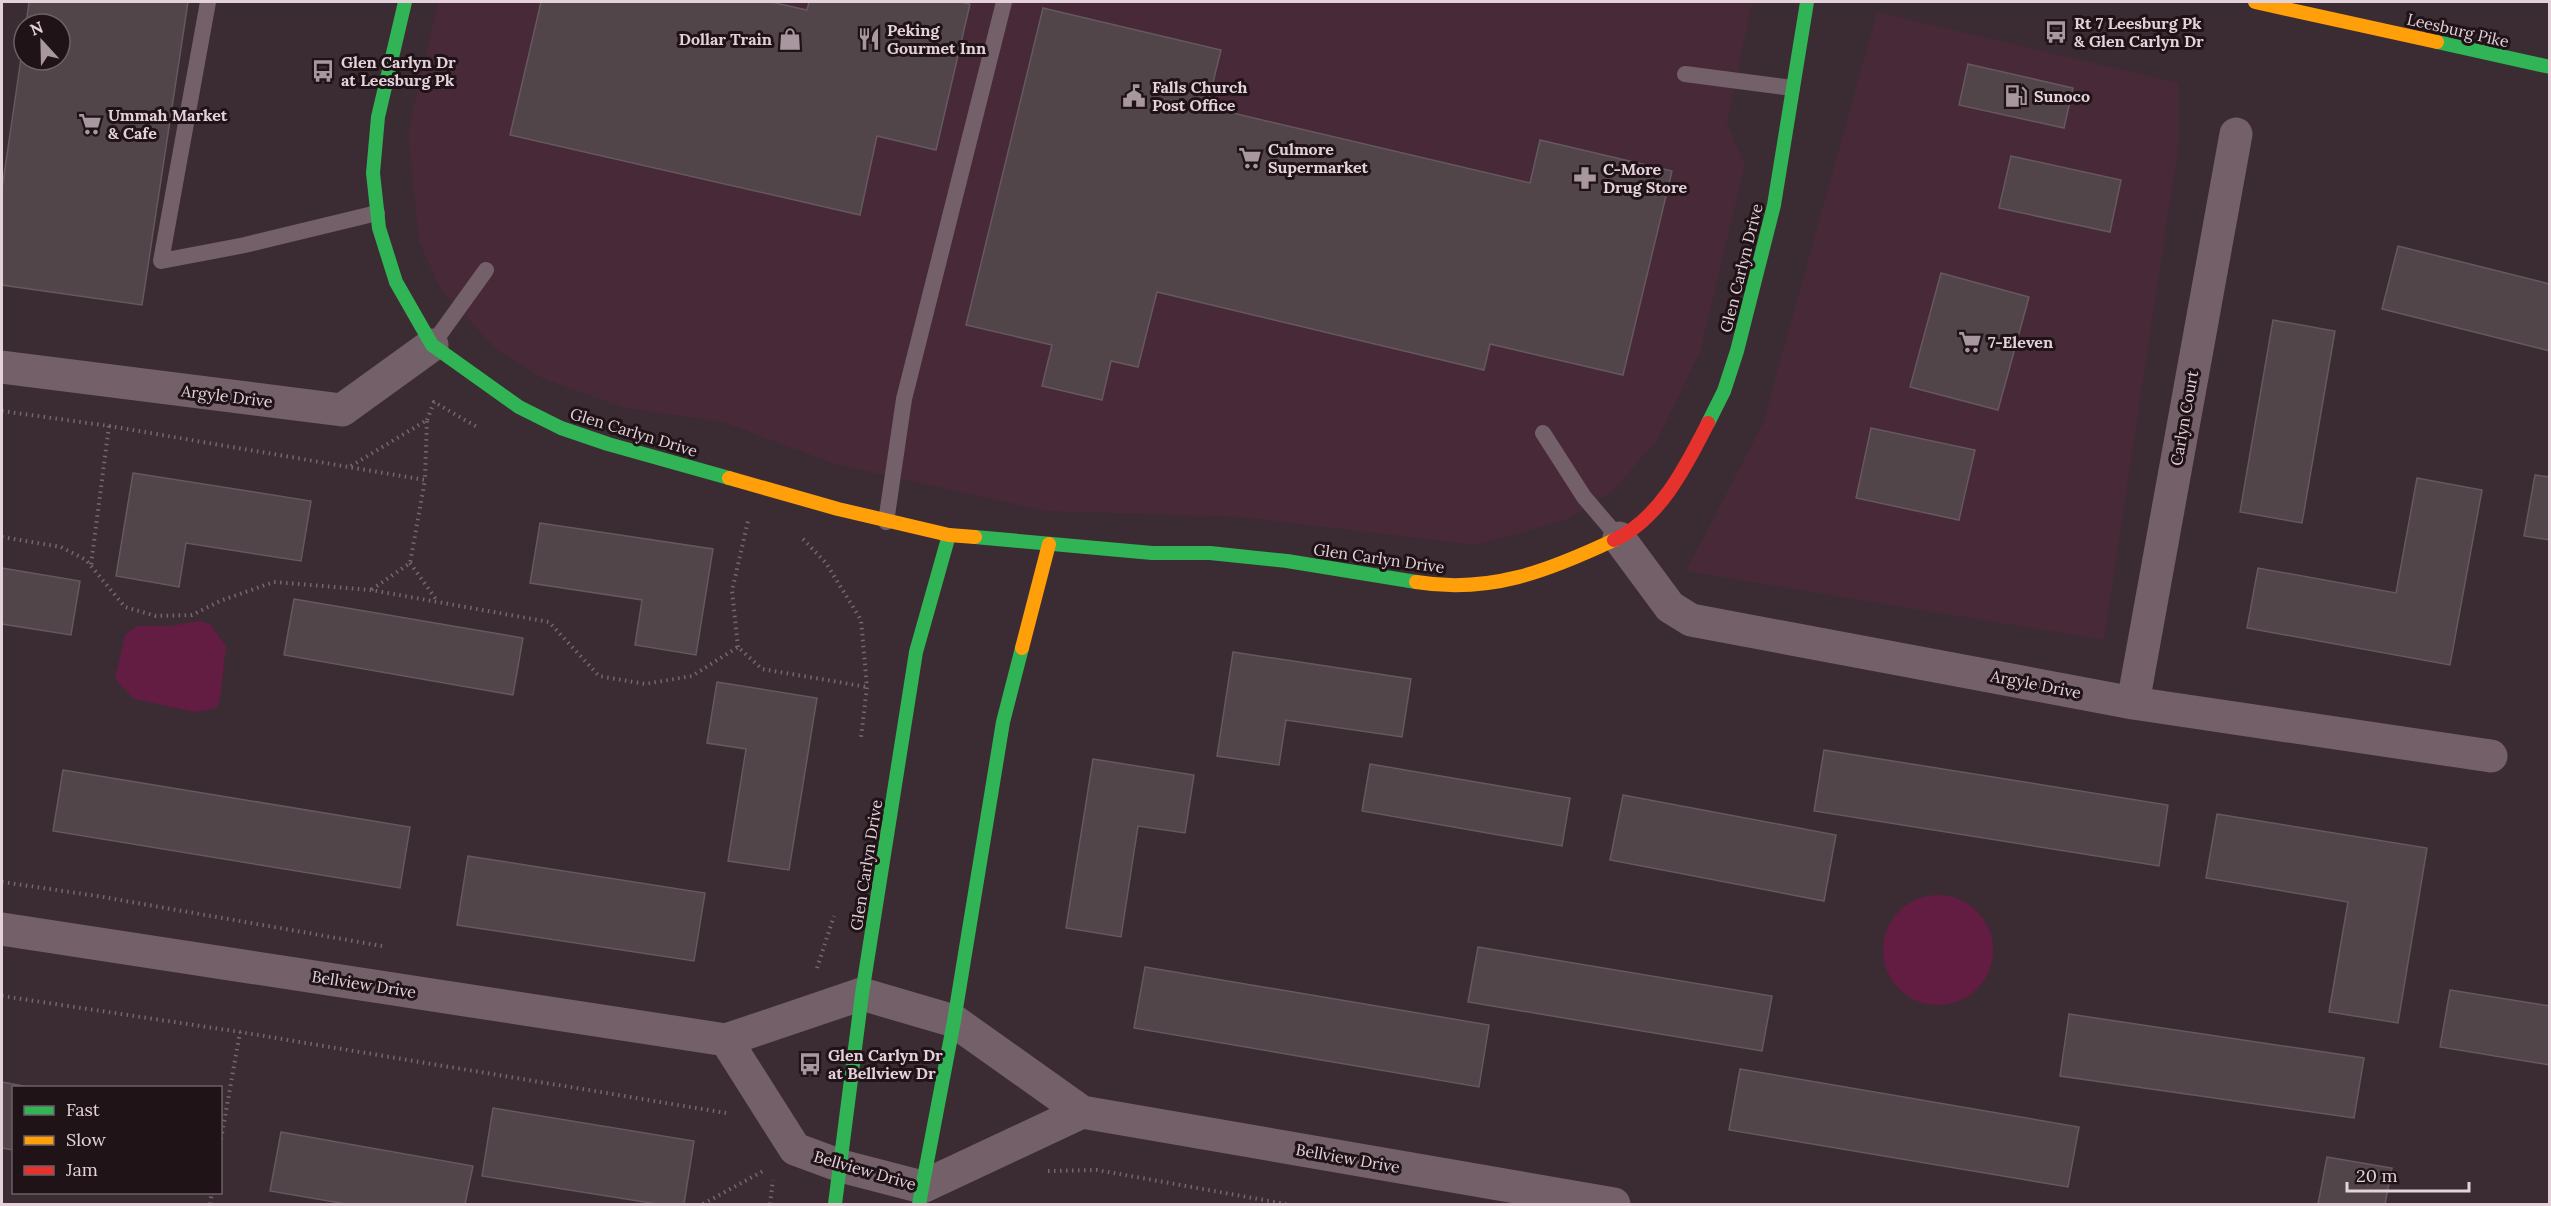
<svg xmlns="http://www.w3.org/2000/svg" width="2551" height="1206" viewBox="0 0 2551 1206" font-family="Lora,serif">
	<style>
		.built { fill: #482937 }
		.green { fill: #631c42 }
		.building { fill: #51454a; stroke: #65585e; stroke-width: 1.5 }
		.lines { fill: none; stroke-linecap: round; stroke-linejoin: round }
		.path { stroke: #76676e; stroke-width: 4; stroke-dasharray: 1.5 4.5; stroke-linecap: butt }
		.lane { stroke: #746069; stroke-width: 16 }
		.street { stroke: #746069; stroke-width: 33 }
		.fast { stroke: #30b455; stroke-width: 14 }
		.slow { stroke: #ff9f0a; stroke-width: 14 }
		.jam { stroke: #e5322d; stroke-width: 14 }
		.labels { text-anchor: middle; dominant-baseline: central; stroke-width: 6; stroke-linejoin: round; paint-order: stroke }
		.poi-label { font-size: 16px; font-weight: bold; fill: #e4d1d9; stroke: #1f1318; text-anchor: start }
		.street-label { font-size: 16px; fill: #e4d1d9; stroke: #1f1318 }
	</style>
	<rect width="100%" height="100%" fill="#3b2c33"/>
	<!-- built -->
	<path class="built" d="M438,2H1752L1727,124L1745,165L1700,352L1657,440L1613,491L1566,520L1475,545L1240,517L1046,511L835,464L723,422L625,408L544,379L495,348L441,290L419,241L408,133Z
		M1877,12L2178,83V149L2104,640L1686,571L1763,423Z"/>
	<!-- green -->
	<path class="green" d="M199,621L210,624L226,646L221,692L217,708L195,712L134,699L115,679L125,635L137,626H170Z
		M1883 950a55 55 0 1 1 110 0a55 55 0 1 1-110 0Z"/>
	<!-- building -->
	<path class="building" d="M29,2H188L142,305L2,285V189L24,38V60H60V24H26Z
		M541,2H771L807,10L809,2H960L970,4L936,150L877,136L860,215L510,135Z
		M1043,8L1221,50L1207,107L1530,183L1540,140L1672,171L1623,375L1490,344L1484,370L1157,292L1138,367L1111,361L1102,400L1042,386L1052,345L966,325Z
		M1968,64L2073,88L2064,128L1959,105Z
		M2011,156L2121,180L2110,232L1999,208Z
		M2398,246L2550,284V351L2382,309Z
		M1941,273L2029,297L1998,410L1910,387Z
		M2273,320L2335,331L2302,523L2240,512Z
		M1871,428L1975,450L1959,520L1856,498Z
		M133,473L311,501L301,561L186,543L179,587L116,576Z
		M2535,475L2550,477V540L2524,536Z
		M2417,478L2482,490L2450,665L2247,628L2258,568L2396,593Z
		M540,523L713,549L696,655L635,645L642,600L530,583Z
		M2,568L80,581L71,635L2,624Z
		M294,599L523,638L513,695L284,655Z
		M1233,652L1411,679L1402,737L1286,720L1279,765L1217,756Z
		M717,682L817,698L789,870L728,861L746,749L707,743Z
		M1824,750L2168,805L2159,866L1814,811Z
		M1093,759L1194,775L1185,833L1138,826L1121,937L1066,928Z
		M1370,764L1570,798L1562,846L1362,811Z
		M63,770L410,827L400,888L53,831Z
		M1623,795L1836,835L1824,901L1610,860Z
		M2217,814L2427,848L2398,1023L2329,1012L2348,902L2206,878Z
		M468,856L705,893L694,961L457,925Z
		M1478,947L1772,996L1762,1051L1468,1002Z
		M1145,967L1489,1025L1479,1087L1134,1028Z
		M2450,990L2550,1006V1065L2440,1047Z
		M2069,1014L2364,1058L2354,1118L2060,1076Z
		M1740,1069L2079,1127L2068,1187L1729,1130Z
		M2,1082L34,1088H14V1150L2,1148Z
		M493,1108L694,1141L684,1204H657L482,1176Z
		M281,1132L473,1166L465,1204H346L270,1191Z
		M2327,1157L2392,1168L2385,1204H2318Z"/>
	<g class="lines">
		<!-- path -->
		<path class="path" d="M2,411L109,426L91,565
			M427,420L434,402L477,427
			M109,426L425,480L410,563L371,590
			M351,466L427,420L425,480
			M2,537L61,547L86,560L125,607L156,616L192,615L220,601L274,582L371,590L549,622L599,676L645,684L692,676L738,647L762,669L867,687
			M803,539L826,563L861,620L867,687L861,737
			M410,563L438,602
			M738,647L732,591L748,521
			M2,882L97,896L382,946
			M817,968L834,916
			M2,996L240,1032L726,1113
			M220,1145L240,1032
			M1048,1171L1097,1170L1286,1204
			M210,1204L212,1192
			M703,1204L765,1170
			M770,1204L773,1180"/>
		<!-- lane -->
		<path class="lane" d="M208,2L161,261L245,245L377,213
			M1685,74L1792,88
			M432,345L486,270
			M1543,433L1584,497L1619,538
			M886,522L904,399L1004,2"/>
		<!-- street -->
		<path class="street" d="M2,367L342,410L432,345
			M1619,538L1670,607L1691,620L2133,703L2491,756
			M2133,703L2236,134
			M2,929L726,1040L862,994L954,1021L1082,1112L1614,1204
			M726,1040L795,1149L841,1166L922,1187L1082,1112"/>
		<!-- fast -->
		<path class="fast" d="M405,2L378,117L373,173L379,228L396,282L432,345L519,407L561,428L608,444L729,478
			M2437,42L2550,67
			M1708,423L1724,391L1737,351L1774,205L1807,2
			M975,537L1152,553H1210L1287,561L1416,582
			M835,1204L862,994L916,652L949,535
			M919,1204L954,1021L1003,722L1022,648"/>
		<!-- slow -->
		<path class="slow" d="M2255,2L2437,42
			M729,478L838,509L949,535L975,537
			M1416,582C1490,594 1548,571 1614,540
			M1022,648L1049,544"/>
		<!-- jam -->
		<path class="jam" d="M1614,540C1660,519 1686,466 1708,423"/>
	</g>
	<!-- icons -->
	<defs>
		<g id="bus-bare" transform="scale(1.8)"><path d="M-5-6H5V4H4V6H2V4H-2V6H-4V4H-5ZM-3.5-4V0h7V-4ZM-3.5 1.2v1.5H-2V1.2ZM2 1.2v1.5H3.5V1.2Z" fill="#a9979f" stroke="#1f1318" stroke-width="2.5" paint-order="stroke"/></g>
		<g id="shop-bare" transform="scale(1.8)"><path d="M-5-2.5h2.3a2.7 3.5 0 0 1 5.4 0H5L5.5 6h-11ZM-1.5-2.5h3a1.5 2.3 0 0 0-3 0Z" fill="#a9979f" stroke="#1f1318" stroke-width="2.5" paint-order="stroke"/></g>
		<g id="restaurant-bare" transform="scale(1.8)"><path d="M-5-6h1v4h1v-4h1v4h1v-4h1v5L-1.5 .5V6h-2V.5L-5-1ZM5-6V6H3V1.5H1.5Q1.5-4 5-6Z" fill="#a9979f" stroke="#1f1318" stroke-width="2.5" paint-order="stroke"/></g>
		<g id="civic-bare" transform="scale(1.8)"><path d="M-.6-6.5H3V-4.5H.6V-3L4-1V1h2V6H-6V1h2V-1L-.6-3ZM-1.2 2.5V6h2.4V2.5Z" fill="#a9979f" stroke="#1f1318" stroke-width="2.5" paint-order="stroke"/></g>
		<g id="fuel-bare" transform="scale(1.8)"><path d="M-5.5-6h7V0h2V4h1.3V-2.5L3-4.5l.8-.8L6-3V5H2.5V1h-1V6h-7ZM-4.2-4.7v3.2H.2V-4.7Z" fill="#a9979f" stroke="#1f1318" stroke-width="2.5" paint-order="stroke"/></g>
		<g id="supermarket-bare" transform="scale(1.8)"><path d="M-6-5.5h2.5l.6 2H6L4.5 2H-2.5L-4.4-4H-6ZM-1.5 3.2a1.3 1.3 0 1 0 .1 0ZM3 3.2a1.3 1.3 0 1 0 .1 0Z" fill="#a9979f" stroke="#1f1318" stroke-width="2.5" paint-order="stroke"/></g>
		<g id="pharmacy-bare" transform="scale(1.8)"><path d="M-2-6h4v4h4v4h-4v4h-4v-4h-4v-4h4Z" fill="#a9979f" stroke="#1f1318" stroke-width="2.5" paint-order="stroke"/></g>
	</defs>
	<g fill-rule="evenodd">
		<use href="#bus-bare" x="2056" y="32"/>
		<use href="#shop-bare" x="790" y="39"/>
		<use href="#restaurant-bare" x="869" y="39"/>
		<use href="#bus-bare" x="323" y="71"/>
		<use href="#civic-bare" x="1134" y="96"/>
		<use href="#fuel-bare" x="2016" y="96"/>
		<use href="#supermarket-bare" x="90" y="124"/>
		<use href="#supermarket-bare" x="1250" y="158"/>
		<use href="#pharmacy-bare" x="1585" y="178"/>
		<use href="#supermarket-bare" x="1970" y="342"/>
		<use href="#bus-bare" x="810" y="1064"/>
	</g>
	<g class="labels">
		<!-- poi labels -->
		<g class="poi-label">
			<text x="2074" y="23">Rt 7 Leesburg Pk<tspan x="2074" dy="18">&amp; Glen Carlyn Dr</tspan></text>
			<text x="887" y="30">Peking<tspan x="887" dy="18">Gourmet Inn</tspan></text>
			<text x="772" y="39" text-anchor="end">Dollar Train</text>
			<text x="341" y="62">Glen Carlyn Dr<tspan x="341" dy="18">at Leesburg Pk</tspan></text>
			<text x="1152" y="87">Falls Church<tspan x="1152" dy="18">Post Office</tspan></text>
			<text x="2034" y="96">Sunoco</text>
			<text x="108" y="115">Ummah Market<tspan x="108" dy="18">&amp; Cafe</tspan></text>
			<text x="1268" y="149">Culmore<tspan x="1268" dy="18">Supermarket</tspan></text>
			<text x="1603" y="169">C-More<tspan x="1603" dy="18">Drug Store</tspan></text>
			<text x="1988" y="342">7-Eleven</text>
			<text x="828" y="1055">Glen Carlyn Dr<tspan x="828" dy="18">at Bellview Dr</tspan></text>
		</g>
		<!-- street labels -->
		<g class="street-label">
			<text transform="translate(2458 30) rotate(13)">Leesburg Pike</text>
			<text transform="translate(1741 268) rotate(-76)">Glen Carlyn Drive</text>
			<text transform="translate(227 396) rotate(7)">Argyle Drive</text>
			<text transform="translate(2184 418) rotate(-80)">Carlyn Court</text>
			<text transform="translate(634 432) rotate(17)">Glen Carlyn Drive</text>
			<text transform="translate(1379 558) rotate(8)">Glen Carlyn Drive</text>
			<text transform="translate(2036 684) rotate(11)">Argyle Drive</text>
			<text transform="translate(866 865) rotate(-81)">Glen Carlyn Drive</text>
			<text transform="translate(364 984) rotate(9)">Bellview Drive</text>
			<text transform="translate(1348 1158) rotate(10)">Bellview Drive</text>
			<text transform="translate(865 1170) rotate(16)">Bellview Drive</text>
		</g>
	</g>
	<!-- border -->
	<rect width="2551" height="1206" fill="none" stroke="#e4d1d9" stroke-width="6"/>
	<!-- legend -->
	<rect x="12" y="1086" width="210" height="108" fill="#1f1318" stroke="#6e5f65" stroke-width="1.5"/>
	<rect x="24" y="1106" width="30" height="9" fill="#30b455" stroke="#6e5f65" stroke-width="1.5"/>
	<text x="66" y="1116" font-size="18" fill="#e4d1d9">Fast</text>
	<rect x="24" y="1136" width="30" height="9" fill="#ff9f0a" stroke="#6e5f65" stroke-width="1.5"/>
	<text x="66" y="1146" font-size="18" fill="#e4d1d9">Slow</text>
	<rect x="24" y="1166" width="30" height="9" fill="#e5322d" stroke="#6e5f65" stroke-width="1.5"/>
	<text x="66" y="1176" font-size="18" fill="#e4d1d9">Jam</text>
	<!-- north arrow -->
	<g transform="translate(42 42) rotate(338)"><circle r="28" fill="#1f1318" stroke="#6e5f65" stroke-width="1.5"/>
	<path d="M0-4.5L10 22L0 15L-10 22Z" fill="#a9979f"/>
	<text y="-9" font-size="16" font-weight="bold" text-anchor="middle" fill="#e4d1d9">N</text>
	</g>
	<!-- scale -->
	<path d="M2347 1182v9h122v-9" fill="none" stroke="#e4d1d9" stroke-width="3"/>
	<text x="2356" y="1182" font-size="18" fill="#e4d1d9" stroke="#1f1318" stroke-width="4.5" paint-order="stroke">20 m</text>
</svg>
